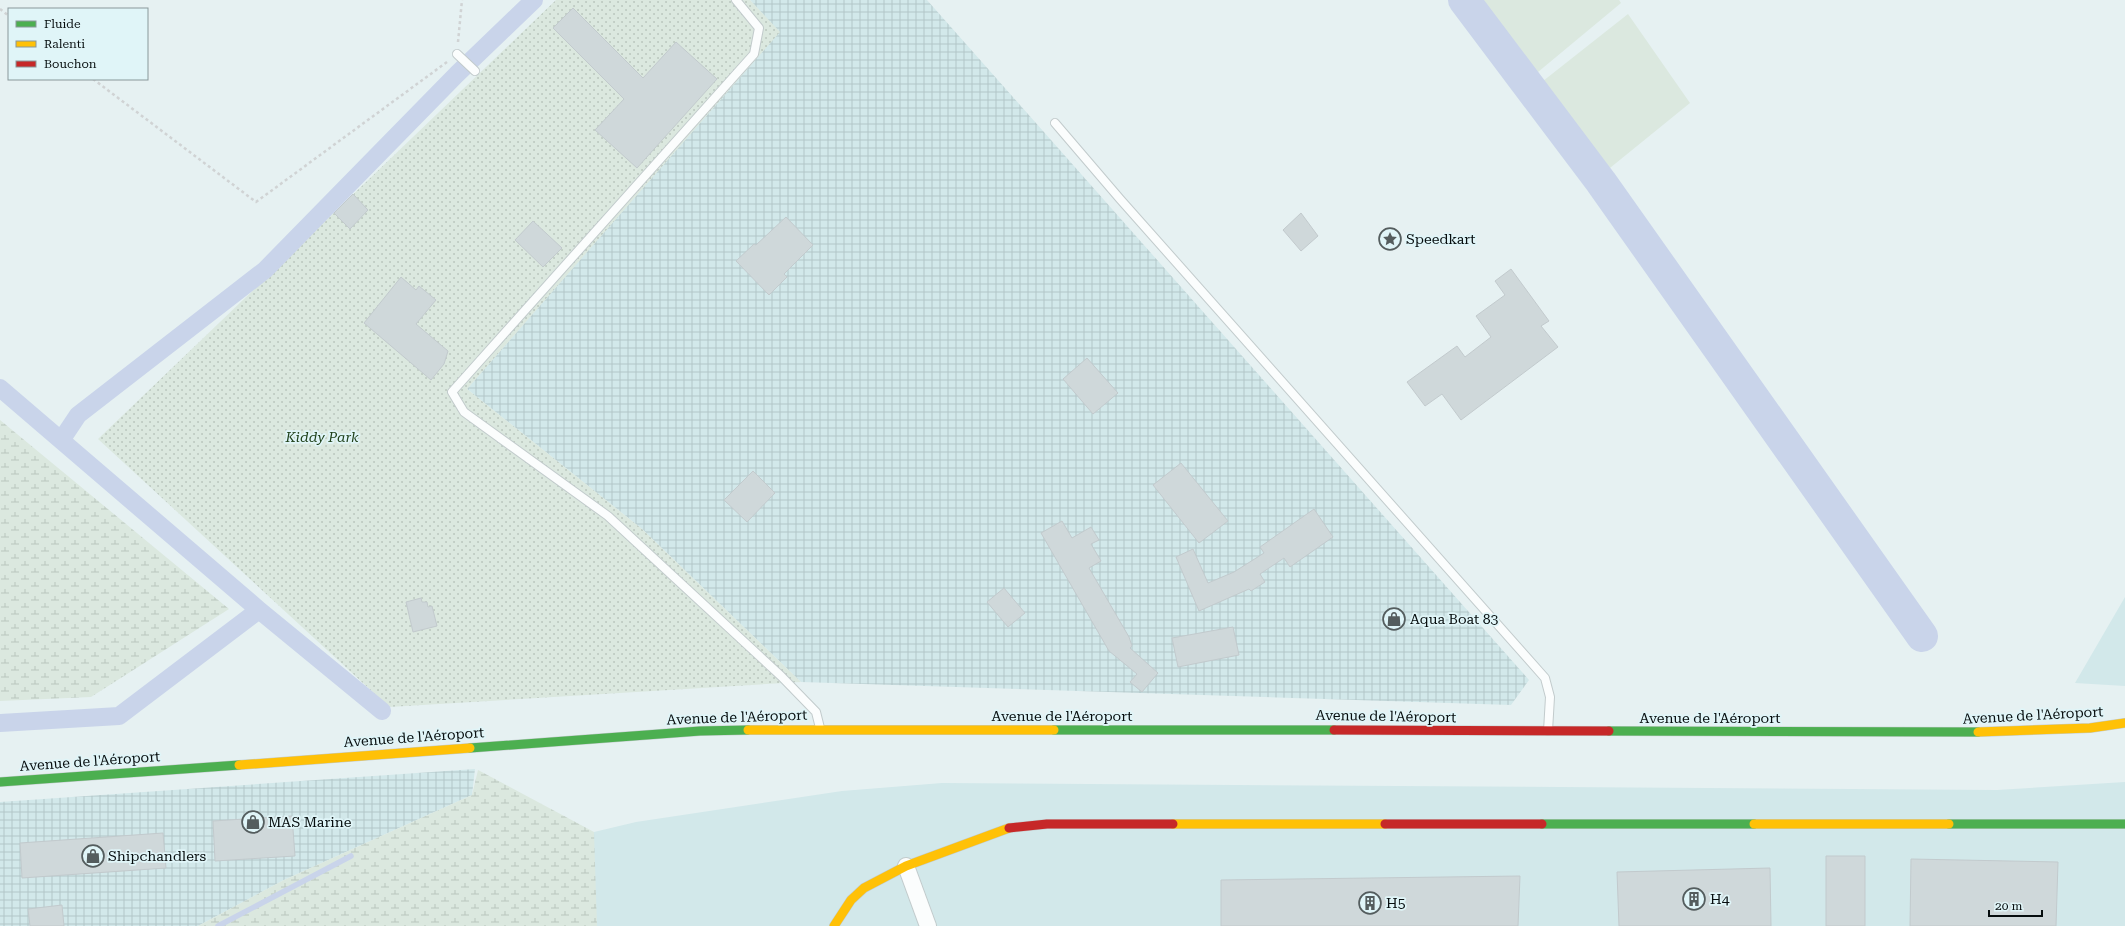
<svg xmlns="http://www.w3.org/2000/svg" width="2125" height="926" viewBox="0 0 2125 926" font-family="'Roboto Serif',serif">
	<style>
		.built { fill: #d2e8ea }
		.industrial { fill: url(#industrial-grid) }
		.grass { fill: #dbe8df }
		.wetland { fill: url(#wetland-marsh) }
		.park { fill: url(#park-dots) }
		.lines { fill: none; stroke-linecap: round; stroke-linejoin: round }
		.stream { stroke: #c9d4ea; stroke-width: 5.5 }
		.canal { stroke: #c9d4ea; stroke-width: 18 }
		.river { stroke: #c9d4ea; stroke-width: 32 }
		.building { fill: #cfd8da; stroke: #c2cacd }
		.lane-casing { stroke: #c2cbcc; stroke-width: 10 }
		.street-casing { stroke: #c2cbcc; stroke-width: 18 }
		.fast-casing { stroke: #c2cbcc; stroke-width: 10 }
		.slow-casing { stroke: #c2cbcc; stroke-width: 10 }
		.jam-casing { stroke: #c2cbcc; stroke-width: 10 }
		.path { stroke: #d0d3d4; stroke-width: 2.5; stroke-dasharray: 3 3; stroke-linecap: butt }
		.lane { stroke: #fbfdfd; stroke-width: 8 }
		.street { stroke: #fbfdfd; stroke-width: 16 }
		.fast { stroke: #4caf50; stroke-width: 9 }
		.slow { stroke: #ffc107; stroke-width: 9 }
		.jam { stroke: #c62828; stroke-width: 9 }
		.labels { text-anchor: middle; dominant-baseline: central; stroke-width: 3.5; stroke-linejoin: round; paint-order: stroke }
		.poi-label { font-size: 14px; fill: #060d0e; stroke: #e0f5f8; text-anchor: start }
		.park-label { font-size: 14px; font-style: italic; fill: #20411a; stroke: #e0f5f8 }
		.street-label { font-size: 14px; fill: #060d0e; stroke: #e0f5f8 }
	</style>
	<defs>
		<pattern id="industrial-grid" width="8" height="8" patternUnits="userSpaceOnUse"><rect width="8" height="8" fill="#d2e8ea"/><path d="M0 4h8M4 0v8" fill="none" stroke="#b3c6c8"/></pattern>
		<pattern id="wetland-marsh" width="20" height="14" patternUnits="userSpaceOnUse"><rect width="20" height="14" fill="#dbe8df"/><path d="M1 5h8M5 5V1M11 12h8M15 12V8" fill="none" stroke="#bac6be"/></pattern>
		<pattern id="park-dots" width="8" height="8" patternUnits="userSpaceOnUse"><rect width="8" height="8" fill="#dbe8df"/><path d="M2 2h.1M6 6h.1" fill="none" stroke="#bac6be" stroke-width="1.8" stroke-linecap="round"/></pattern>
	</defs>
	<rect width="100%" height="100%" fill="#e6f1f2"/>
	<!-- built -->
	<path class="built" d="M2125,597V686L2075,683Z
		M2125,782V926H307L594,832L636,822L842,791L942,783L1997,790Z"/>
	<!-- industrial -->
	<path class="industrial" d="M750,0H927L1529,680L1511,705L801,682L642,529L467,389L779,32Z
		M475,769L472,795L284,880L198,926H0V802Z"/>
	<!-- grass -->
	<path class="grass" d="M1473,0H1619L1621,3L1532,77Z
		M1628,14L1690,103L1605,172L1538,85Z"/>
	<!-- wetland -->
	<path class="wetland" d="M0,420L229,609L91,697L0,701Z
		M478,770L594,832L597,926H198L284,880L472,795Z"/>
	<!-- park -->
	<path class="park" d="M556,0H750L780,32L467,389L642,529L801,682L389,707L98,439Z"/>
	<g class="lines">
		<!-- stream -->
		<path class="stream" d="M218,926L351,856"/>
		<!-- canal -->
		<path class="canal" d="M0,388L259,610L382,711
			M62,439L78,415L265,270L457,74L534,0
			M0,723L119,716L259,610"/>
		<!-- river -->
		<path class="river" d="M1464,0L1601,182L1922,636"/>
	</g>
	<!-- building -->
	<path class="building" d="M573,8L643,78L676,42L717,79L637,168L595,130L624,99L553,28Z
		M353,194L368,210L350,229L334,213Z
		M1301,213L1318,236L1301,251L1283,230Z
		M786,217L813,245L784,274L787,277L769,295L736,261L754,244L756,245Z
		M533,221L562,248L543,267L515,240Z
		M1511,269L1549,321L1541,326L1558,347L1461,420L1442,394L1425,406L1407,382L1457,346L1465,357L1491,337L1476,316L1505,295L1495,281Z
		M401,277L416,290L419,286L436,300L416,324L448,351L444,364L431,380L364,323Z
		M1087,358L1118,393L1093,414L1063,379Z
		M1181,463L1228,521L1199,543L1153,485Z
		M753,471L775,493L747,522L724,500Z
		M1314,509L1333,537L1290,567L1284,558L1260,574L1265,582L1251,591L1249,589L1199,611L1176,557L1193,549L1208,583L1234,572L1264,553L1260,547Z
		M1062,521L1072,538L1091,527L1099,540L1091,544L1101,561L1089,568L1129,637L1132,646L1130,648L1158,673L1142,692L1130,682L1137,674L1109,651L1041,533Z
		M1004,588L1025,613L1008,627L987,602Z
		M421,598L422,602H427L428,607L432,606L437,626L413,632L406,602Z
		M1233,627L1239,655L1178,667L1172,638Z
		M292,816L295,856L215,861L213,821Z
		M163,833L166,868L22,878L20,843Z
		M1826,856H1865V926H1826Z
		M1911,859L2058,862L2056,926H1910Z
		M1770,868L1771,926H1619L1617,872Z
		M1520,876L1518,926H1221V880Z
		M62,905L64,926H30L28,909Z"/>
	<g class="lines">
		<!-- lane casing -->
		<g class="lane-casing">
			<path id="lane" d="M736,0L759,28L754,54L452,392L464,412L608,516L781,676L816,712L820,728
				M457,54L475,71
				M1055,123L1120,199L1545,678L1550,697L1548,731"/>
		</g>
		<!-- street casing -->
		<g class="street-casing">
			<path id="street" d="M906,866L928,926"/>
		</g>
		<!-- fast casing -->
		<g class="fast-casing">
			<path id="fast" d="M1054,730H1334
				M1609,731L1978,732
				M470,748L700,731L748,730
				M0,782L239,765
				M1542,824H1754
				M1949,824H2125"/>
		</g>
		<!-- slow casing -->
		<g class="slow-casing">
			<path id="slow" d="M748,730H1054
				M1978,732L2090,728L2125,723
				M239,765L470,748
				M1173,824H1385
				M1754,824H1949
				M834,926L851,900L864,888L906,866L1009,828"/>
		</g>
		<!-- jam casing -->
		<g class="jam-casing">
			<path id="jam" d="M1334,730L1609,731
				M1385,824H1542
				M1009,828L1047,824H1173"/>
		</g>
		<!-- path -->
		<path class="path" d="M0,9L9,16
			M458,42L462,0
			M93,79L256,202L447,62"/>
		<!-- lane -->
		<use href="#lane" class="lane"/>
		<!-- street -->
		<use href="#street" class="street"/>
		<!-- fast -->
		<use href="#fast" class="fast"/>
		<!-- slow -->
		<use href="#slow" class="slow"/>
		<!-- jam -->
		<use href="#jam" class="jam"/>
	</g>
	<!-- icons -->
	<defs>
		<g id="sight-ring" transform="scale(1.15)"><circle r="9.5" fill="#e0f5f8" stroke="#545d5e" stroke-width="1.5"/><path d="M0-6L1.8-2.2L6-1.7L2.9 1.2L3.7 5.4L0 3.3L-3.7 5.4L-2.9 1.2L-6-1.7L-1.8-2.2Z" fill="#545d5e"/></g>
		<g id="shop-ring" transform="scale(1.15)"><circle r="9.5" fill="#e0f5f8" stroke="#545d5e" stroke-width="1.5"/><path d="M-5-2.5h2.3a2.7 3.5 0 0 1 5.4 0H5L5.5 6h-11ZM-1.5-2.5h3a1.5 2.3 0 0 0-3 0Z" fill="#545d5e"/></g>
		<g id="building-ring" transform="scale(1.15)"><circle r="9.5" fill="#e0f5f8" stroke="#545d5e" stroke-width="1.5"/><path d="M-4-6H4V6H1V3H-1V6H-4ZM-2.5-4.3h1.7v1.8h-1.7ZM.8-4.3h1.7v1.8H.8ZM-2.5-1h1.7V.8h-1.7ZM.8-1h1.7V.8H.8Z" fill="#545d5e"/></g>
	</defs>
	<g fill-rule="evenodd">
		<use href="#sight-ring" x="1390" y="239"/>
		<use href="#shop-ring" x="1394" y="619"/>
		<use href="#shop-ring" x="253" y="822"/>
		<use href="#shop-ring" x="93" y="856"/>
		<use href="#building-ring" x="1694" y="899"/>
		<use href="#building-ring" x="1370" y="903"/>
	</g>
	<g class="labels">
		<!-- poi labels -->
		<g class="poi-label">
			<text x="1406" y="239">Speedkart</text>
			<text x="1410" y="619">Aqua Boat 83</text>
			<text x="268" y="822">MAS Marine</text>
			<text x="108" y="856">Shipchandlers</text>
			<text x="1710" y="899">H4</text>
			<text x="1386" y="903">H5</text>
		</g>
		<!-- park labels -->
		<g class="park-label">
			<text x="322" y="437">Kiddy Park</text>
		</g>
		<!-- street labels -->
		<g class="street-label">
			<text transform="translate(2033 715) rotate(-3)">Avenue de l'Aéroport</text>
			<text x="1062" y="716">Avenue de l'Aéroport</text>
			<text transform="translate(1386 716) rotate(1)">Avenue de l'Aéroport</text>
			<text transform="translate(737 717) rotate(-2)">Avenue de l'Aéroport</text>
			<text x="1710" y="718">Avenue de l'Aéroport</text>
			<text transform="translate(414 737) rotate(-4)">Avenue de l'Aéroport</text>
			<text transform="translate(90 761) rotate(-4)">Avenue de l'Aéroport</text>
		</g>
	</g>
	<!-- legend -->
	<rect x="8" y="8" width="140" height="72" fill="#e0f5f8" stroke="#89989a"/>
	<rect x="16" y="21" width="20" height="6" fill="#4caf50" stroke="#89989a"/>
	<text x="44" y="28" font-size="12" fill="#060d0e">Fluide</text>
	<rect x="16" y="41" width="20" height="6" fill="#ffc107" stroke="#89989a"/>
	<text x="44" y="48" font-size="12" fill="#060d0e">Ralenti</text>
	<rect x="16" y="61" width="20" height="6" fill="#c62828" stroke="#89989a"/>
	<text x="44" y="68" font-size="12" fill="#060d0e">Bouchon</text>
	<!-- scale -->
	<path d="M1989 910v6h53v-6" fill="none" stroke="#060d0e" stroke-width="2"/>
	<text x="1995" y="910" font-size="12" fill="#060d0e" stroke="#e0f5f8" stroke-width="3" paint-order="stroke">20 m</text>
</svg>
